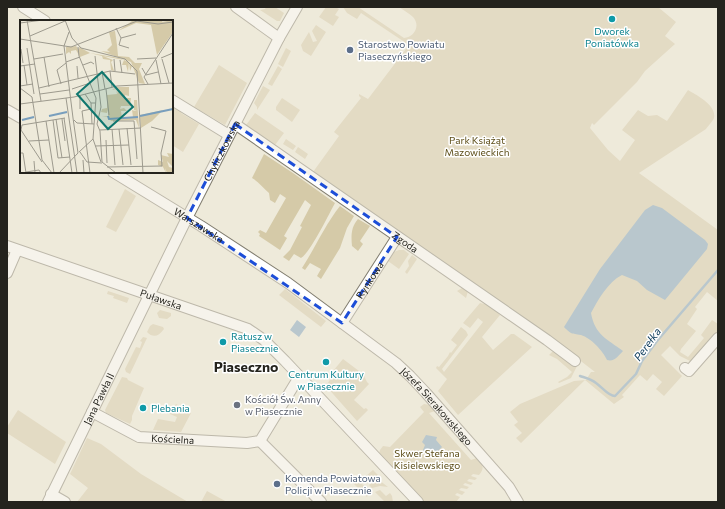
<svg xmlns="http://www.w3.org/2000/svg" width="725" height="509" viewBox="0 0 725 509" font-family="Commissioner,sans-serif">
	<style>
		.green { fill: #d5caa8 }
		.water { fill: #789ebd }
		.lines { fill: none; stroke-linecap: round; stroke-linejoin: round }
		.stream { stroke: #789ebd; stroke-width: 2.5 }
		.minor-casing { stroke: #817d6f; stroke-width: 12 }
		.minor { stroke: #fff; stroke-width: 10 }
		.marked { fill: none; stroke: #1d4ed8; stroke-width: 3; stroke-dasharray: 8 5; stroke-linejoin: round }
		.culture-dot { fill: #0f9aa8; stroke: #fff; stroke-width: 1.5 }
		.service-dot { fill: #5c6f8a; stroke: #fff; stroke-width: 1.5 }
		.worship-dot { fill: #6b7280; stroke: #fff; stroke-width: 1.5 }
		.labels { text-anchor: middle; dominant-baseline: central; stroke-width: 3; stroke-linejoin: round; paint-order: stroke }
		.culture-label { font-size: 10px; fill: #0d838f; stroke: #fff }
		.service-label { font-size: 10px; fill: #4e5e75; stroke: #fff; text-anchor: start }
		.park-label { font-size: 10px; fill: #5d4e19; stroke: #fff }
		.street-label { font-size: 10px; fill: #24231d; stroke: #fff }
		.worship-label { font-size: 10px; fill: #5b616d; stroke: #fff; text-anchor: start }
		.water-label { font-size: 11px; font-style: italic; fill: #0a3959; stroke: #fff }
		.district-label { font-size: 14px; font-weight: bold; fill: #24231d; stroke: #fff }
		.inset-river { fill: none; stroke: #789ebd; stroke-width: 2 }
		.inset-road { fill: none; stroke: #9d9a8e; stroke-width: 1 }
		.view { fill: #0f766e; fill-opacity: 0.15; stroke: #0f766e; stroke-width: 2 }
		.inset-edge { fill: none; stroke: #24231d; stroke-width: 2 }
	</style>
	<rect width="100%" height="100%" fill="#eeeada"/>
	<!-- green -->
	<path class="green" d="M266,7H275L284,13L280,21H277L260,10L265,9Z
		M326,7H335L339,9L335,15L339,17L333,26L319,17Z
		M343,7H358L404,38C414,37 421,26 413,17C409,13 403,10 399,7H658L676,22L665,36L675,44L645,71L637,82L594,125L592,123L590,128L608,150L620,161L635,140L622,130L638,110L648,116L657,115L667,121L688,90C696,95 717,105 714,118C713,121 708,126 706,129L639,173L718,230V301L707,292L695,307L697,309L687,324L696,331L681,349L680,352L688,357L704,338L701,335L712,320L718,324V332L692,362L680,356L670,346L661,355L682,376L664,396L656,389L662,382L653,374L647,381L640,375L622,395L624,397L614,404L585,380L521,443L516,438L522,433L514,425L518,422L510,412L520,404L574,381L586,380L591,372H595L560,345L313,172L339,136L334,132L361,98L359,96V94L368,99L409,45L361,13L357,19L347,13Z
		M316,25L326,32L311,56L303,51L301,45L309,32L313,42L317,41L312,31Z
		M286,48L291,51L283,67L278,64Z
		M219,65L247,83L225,125L194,107Z
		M278,66L282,69L272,86L268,84Z
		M263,86L270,90L257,110V107L254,103Z
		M282,98L300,110L292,122L276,110V107Z
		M172,104L181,111V113L199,124L183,152L172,145Z
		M255,113L284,133L275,145L246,125Z
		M286,139L296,146L293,150L283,144Z
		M298,147L308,154L305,159L295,152Z
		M264,154L293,173L335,203C329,214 310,253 301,258L294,254L289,261L283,257L290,250L302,227L300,226L311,205L305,200L284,236L287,238L280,250L259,236L260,234L258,232L260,230L266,233L286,198L280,194L275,203L270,200L269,193C263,188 259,182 252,178Z
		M125,189L136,196L116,232L106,227Z
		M340,206L354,216L347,228L340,248L321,279L317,276L321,269L310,263L305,270L302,268C315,248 325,225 340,206Z
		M358,219L370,226L360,241L363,244L358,251L352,246C351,236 351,227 358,219Z
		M399,250H404L409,254L399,269L388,261L394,252Z
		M412,255L417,259L407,274L405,272L409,266L408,261Z
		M462,288L468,291L466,298L457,291Z
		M285,289L326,321L321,327L279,295Z
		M108,291L129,298L127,303L113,298L114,296L107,294Z
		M480,303L489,305L500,315L482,337L493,350L511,334H514L532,347L458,415L438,391L447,379L436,368L437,366L439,367L448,356L450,352L451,353L457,345L451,340L461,327L466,331L468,335L442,369L444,372L483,322L478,318L470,328L463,323Z
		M160,310L171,313V316L167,319L159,318L157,313Z
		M153,324L163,327L164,329C158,337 153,338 147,332L150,326Z
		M143,337L147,338L130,374L126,372L125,369L136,347L140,348L142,342L140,341Z
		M554,351L577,366L571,378L559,383L558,382L567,377L572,372L557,359L549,355L552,352Z
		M343,359L363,374L367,382L369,384L354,400L364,409L366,408L368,410L357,421L326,386L333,375V371Z
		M122,377L127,378L128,380L144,388L132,416V420L130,424L106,413L105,410Z
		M176,404L191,413L181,432L153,430L158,419L175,422L177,417L170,414Z
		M424,404L430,405L435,411L429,413L471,460L477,458C483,465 485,468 479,475L473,474L471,476L477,478L475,480L469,479L467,481L473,483L471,485L465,483L463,485L469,487L467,489L461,488L459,490L465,492L462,495L457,493L455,495L460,497L456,502H424L379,454L380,450L383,446L390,447L424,412L420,407Z
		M18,410L66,442L55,464L7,433V427Z
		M87,438L101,444L141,474L188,502H77L88,488L70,474Z
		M373,470L378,475L375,477L388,487L380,486L372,488L369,485L372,483L366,476Z
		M352,482L361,483L369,491L367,497Z
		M380,490L386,496L390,493L392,496L393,502H385L375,492Z
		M207,491L227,502H201Z"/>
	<!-- water -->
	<path class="water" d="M653,205L662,208L705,240L708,244L707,249L665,300L647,290L637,281L622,275C608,282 598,300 591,313C595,335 607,339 623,351C618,356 615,362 607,360C603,351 591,338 581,335C571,333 572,335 564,327L600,269L645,210Z
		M297,320L306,327L299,337L290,330Z
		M426,435L437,437L436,440L442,447L438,451H436L433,455L430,457L424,453L423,450L425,445L422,442Z"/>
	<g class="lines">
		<!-- stream -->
		<path class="stream" d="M580,376C586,378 591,379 596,383C602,387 608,396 615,396L636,374L642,361L657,341L718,270"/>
		<!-- minor casing -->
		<g class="minor-casing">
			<g id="minor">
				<path d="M23,7L45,21"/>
				<path d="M236,7L279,38"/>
				<path d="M172,100L229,135"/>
				<path d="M7,110L21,118"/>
				<path id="s1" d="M235,124L547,340L575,361"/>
				<path id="s2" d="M113,172L201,226L288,283L396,363L410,376L426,393L509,487L518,502"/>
				<path id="s3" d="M7,246L248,329L264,340L285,361L418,502"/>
				<path d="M7,273L17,250"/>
				<path id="s4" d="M342,323L397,237"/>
				<path d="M685,368L689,371L718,338"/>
				<path id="s5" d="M92,412L139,437L247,443L260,441L299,377"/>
				<path d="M260,441L321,502"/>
				<path d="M51,494L65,502"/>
				<path id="s6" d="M48,502L187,218L279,38L297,7"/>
			</g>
		</g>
		<!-- minor -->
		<use href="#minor" class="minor"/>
	</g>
	<!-- marked area -->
	<path d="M0 0H725V509H0ZM235,124L397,237L342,323L187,218Z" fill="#eeeada" fill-opacity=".55" fill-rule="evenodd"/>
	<path class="marked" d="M235,124L397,237L342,323L187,218Z"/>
	<!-- markers -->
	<g class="culture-dot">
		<circle cx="612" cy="19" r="4"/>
		<circle cx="223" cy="342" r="4"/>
		<circle cx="326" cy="362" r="4"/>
		<circle cx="143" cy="408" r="4"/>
	</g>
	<g class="service-dot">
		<circle cx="350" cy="50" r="4"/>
		<circle cx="277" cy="484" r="4"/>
	</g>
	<circle class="worship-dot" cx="237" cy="405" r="4"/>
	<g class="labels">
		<!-- culture labels -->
		<g class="culture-label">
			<text x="612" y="31">Dworek<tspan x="612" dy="12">Poniatówka</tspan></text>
			<text x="231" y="336" text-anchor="start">Ratusz w<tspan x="231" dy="12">Piasecznie</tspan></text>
			<text x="326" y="374">Centrum Kultury<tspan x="326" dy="12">w Piasecznie</tspan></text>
			<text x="151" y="408" text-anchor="start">Plebania</text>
		</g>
		<!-- service labels -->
		<g class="service-label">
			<text x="358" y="44">Starostwo Powiatu<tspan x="358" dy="12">Piaseczyńskiego</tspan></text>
			<text x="285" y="478">Komenda Powiatowa<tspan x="285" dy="12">Policji w Piasecznie</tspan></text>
		</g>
		<!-- park labels -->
		<g class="park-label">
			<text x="477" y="140">Park Książąt<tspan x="477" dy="12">Mazowieckich</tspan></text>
			<text x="427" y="453">Skwer Stefana<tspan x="427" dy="12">Kisielewskiego</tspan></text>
		</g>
		<!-- street labels -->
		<g class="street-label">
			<text stroke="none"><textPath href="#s6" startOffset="392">Chyliczkowska</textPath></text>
			<text stroke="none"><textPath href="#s2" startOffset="101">Warszawska</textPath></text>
			<text stroke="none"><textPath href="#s1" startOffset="207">Zgoda</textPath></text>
			<text stroke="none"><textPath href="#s4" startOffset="51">Rynkowa</textPath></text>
			<text stroke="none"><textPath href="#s3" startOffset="163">Puławska</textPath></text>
			<text stroke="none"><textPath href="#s6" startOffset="115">Jana Pawła II</textPath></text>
			<text stroke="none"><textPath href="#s2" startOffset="401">Józefa Sierakowskiego</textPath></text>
			<text stroke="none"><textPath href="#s5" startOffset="87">Kościelna</textPath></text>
		</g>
		<!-- worship labels -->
		<g class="worship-label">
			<text x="245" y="399">Kościół Św. Anny<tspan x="245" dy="12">w Piasecznie</tspan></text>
		</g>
		<!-- water labels -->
		<g class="water-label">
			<text transform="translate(647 344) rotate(-54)">Perełka</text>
		</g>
		<!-- district labels -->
		<g class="district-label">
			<text x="246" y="366">Piaseczno</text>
		</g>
	</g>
	<!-- overview -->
	<g transform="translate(20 20)">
		<rect width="153" height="153" fill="#eeeada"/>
		<path d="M137,0H143L142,2L152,0L153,12L137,35L131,5L116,3L98,11L112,1ZM95,11L97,25L100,19L97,25L98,36L109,37L115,43H122L119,49L125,64L119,63L111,42L81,31L90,32L87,30L92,25L89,12ZM56,26L59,30V27L70,33L99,38L109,42L113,47L117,53L118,63L115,50L112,46L110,51L109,42L108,52L106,45H102L104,40L83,36L93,40L91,42L94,51L91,50L90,40L83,39L82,36L70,33L60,37L56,30L51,31V34L49,32L46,34V27ZM97,67H109V76L105,75V78H111L110,86H101L100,89L104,88L107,91H101L102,98L113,97L112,90L115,91H117L114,90V80H117L119,108L116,100L91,101L88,97L82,96H88V90L87,93L81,92L82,89L87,88V75L97,74L96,69L92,70L95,68L98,74ZM143,90L132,101L121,108L120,95ZM147,133L153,134V147L147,141L149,147L153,148L152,153H147L145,148L146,153L143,147L138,145V140L143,142L141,135L149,137Z" fill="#d5caa8"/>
		<path class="inset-river" d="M29,96L47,92M88,96L89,99L118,97M120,96L153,89M2,100L14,97"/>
		<path class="inset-road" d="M7,0L21,81M45,0L52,18L61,28L105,39L117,51L123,153M0,3L23,0M96,8L101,18L116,14M10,16L45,1M101,18L99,25L109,28M0,19L51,27L117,1L138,4L153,2M44,26L53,98M44,26L49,12M58,27L59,36L76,78L73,119L81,142M7,28L14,74M1,29L3,43M75,36L81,87L77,104M24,37L29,67M141,38L153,33M14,39L43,34M94,39L95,51M117,39L136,38M142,39L149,63M100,40L102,53M136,40L141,64M46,42L60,37M4,45L7,65M63,45L71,42L74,44M0,46L15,44M57,46L58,58M122,48L126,55L138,52M90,51L92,67M82,52L85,69M41,64L37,50L46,43M128,64L124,57L153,13M0,66L13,64M0,68L12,77L22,140L32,153M19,68L90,51L115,54M52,69L70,63M86,69L89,95M20,74L49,70M65,74L71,83H76M60,75V89M46,78L57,153M71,83L72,104M0,84L54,77L97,66L153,63M44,98L52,153M36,99L42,138M42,99L45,121M33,100L38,138L50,137M54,100L57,103L74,104M26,101L34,153M93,101H114L117,139M77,104L80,111L82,142M2,105L45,98M2,105L1,110L22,142M107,108L111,145M92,109L95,145M99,109L103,145M80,110L121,108M86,120L87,143M9,121L29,120M75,126L109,125M59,132L73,119M60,132L67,142L82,143M0,133H3L6,153M63,140L64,153M14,141L15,153M82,142L96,153M87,147L142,146L141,133L146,111L131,107M6,152L19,150L21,153M39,153L58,133L53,98M70,153L62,91L71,89"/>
		<path class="view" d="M82,52L113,87L88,109L57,74Z"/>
		<rect width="153" height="153" class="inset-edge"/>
	</g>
	<!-- border -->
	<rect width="725" height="509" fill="none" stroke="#24231d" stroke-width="16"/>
</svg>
